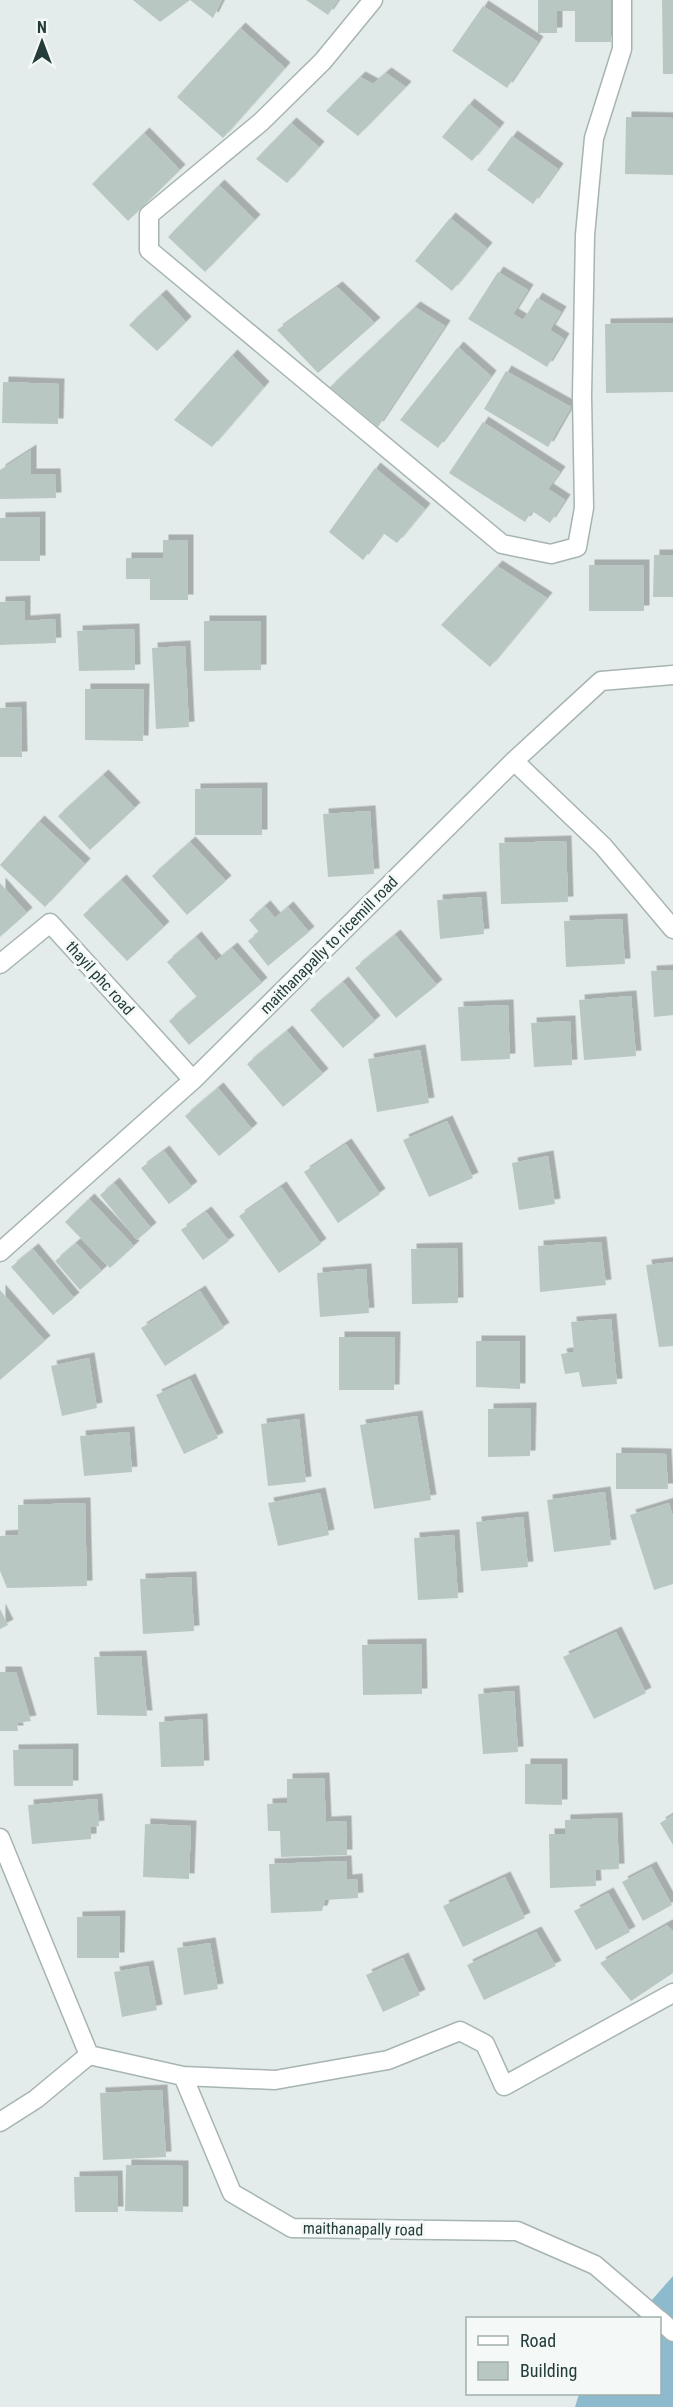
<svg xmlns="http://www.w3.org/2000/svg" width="673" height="2407" viewBox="0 0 673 2407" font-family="'Roboto Condensed',sans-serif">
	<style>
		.water { fill: #8ebace }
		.building { fill: #b9c7c3; filter: url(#shadow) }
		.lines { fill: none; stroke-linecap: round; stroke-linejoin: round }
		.minor-casing { stroke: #a6b4b2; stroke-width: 21 }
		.minor { stroke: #fff; stroke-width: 18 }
		.labels { text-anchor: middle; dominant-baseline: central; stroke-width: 6; stroke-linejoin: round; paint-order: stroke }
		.street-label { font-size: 16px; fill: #243d3a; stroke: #f4f9f7 }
	</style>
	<defs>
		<filter id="shadow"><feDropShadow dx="5.5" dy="-5.5" stdDeviation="0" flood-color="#0004"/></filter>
	</defs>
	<rect width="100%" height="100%" fill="#e3ecea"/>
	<!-- water -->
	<path class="water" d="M673,2276V2407H575L579,2394H660V2318H636Z"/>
	<!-- building -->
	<path class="building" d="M133,0H190L160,22Z
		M190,0H222L213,18Z
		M306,0H338L328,15Z
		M538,0H611V42H575V11H557V33H538Z
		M662,0H673V74H663Z
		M483,6L538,42L507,88L452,51Z
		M240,28L285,68L223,138L177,97Z
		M386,73L406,87L358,136L326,111L360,77L373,84Z
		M469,104L499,128L472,161L442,137Z
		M626,117L673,118V175L625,174Z
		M291,123L319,147L287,183L256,159Z
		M144,133L180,170L128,221L92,184Z
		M512,136L558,169L533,204L487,170Z
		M219,185L255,220L205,272L168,237Z
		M450,218L487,248L452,291L415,261Z
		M498,272L528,290L513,314L523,320L537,298L561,312L550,330L564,339L547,367L468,319Z
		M337,287L375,323L318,373L277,330Z
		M161,295L186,322L157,351L129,325Z
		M415,307L445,326L378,427L330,387Z
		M673,323V392L606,393L605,324Z
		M458,347L491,376L438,448L400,420Z
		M232,355L264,387L212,447L174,420Z
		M506,371L571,407L548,447L484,409Z
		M3,382L59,384L58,424L2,423Z
		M483,422L560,472L548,489L565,500L550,523L532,511L525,522L449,473Z
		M31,450V474H55L56,498L0,499V470Z
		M375,468L425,509L397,543L383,533L363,560L329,532Z
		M40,517V561H0V518Z
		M163,540H188V600H150V579H126V558H163Z
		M654,555H673V597H653Z
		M589,565H644V611H589Z
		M497,566L547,598L490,667L441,625Z
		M25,601V621L55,619L56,643L0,645V602Z
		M204,621H261V670L204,671Z
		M134,629L135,670L79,671L77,631Z
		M185,646L189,727L156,729L152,648Z
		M85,689H144L143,741L85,740Z
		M21,707L22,757H0V708Z
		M103,775L135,808L90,850L58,816Z
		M262,788V835H195V789Z
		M370,811L374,874L328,877L323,814Z
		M39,821L85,864L45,907L0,865Z
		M566,841L568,902L501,904L499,843Z
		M190,842L226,881L187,915L152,876Z
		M121,880L164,927L127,961L83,915Z
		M0,883L27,913L0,937Z
		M481,897L484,934L440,939L437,900Z
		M265,906L275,918L288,907L309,932L268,966L248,941L259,932L249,920Z
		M622,919L625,964L566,967L564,921Z
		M395,935L437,985L396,1018L355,968Z
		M196,937L216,961L232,948L262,983L189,1045L169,1021L197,997L167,962Z
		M673,970V1015L654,1017L651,971Z
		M343,982L375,1021L343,1048L310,1010Z
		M631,996L636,1056L584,1060L579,1000Z
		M508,1005L510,1059L461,1061L458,1007Z
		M570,1021L572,1065L534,1067L531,1023Z
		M287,1031L323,1074L283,1107L247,1064Z
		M420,1050L429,1103L377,1112L368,1059Z
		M218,1088L252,1129L219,1156L185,1116Z
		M447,1121L473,1178L429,1197L403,1140Z
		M346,1144L380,1194L338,1223L304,1172Z
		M164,1151L192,1187L169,1204L141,1168Z
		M548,1156L555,1204L519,1210L512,1163Z
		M114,1183L151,1228L137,1240L100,1195Z
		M281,1187L321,1244L279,1273L239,1216Z
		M89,1199L134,1246L110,1268L65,1222Z
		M206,1212L229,1241L203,1260L181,1230Z
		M601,1242L606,1285L540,1292L538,1246Z
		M76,1243L102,1271L80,1290L55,1261Z
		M457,1248L458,1303L412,1304L411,1249Z
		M33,1249L74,1298L53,1315L11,1267Z
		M673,1262V1346L659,1347L646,1265Z
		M366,1269L369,1313L320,1317L317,1273Z
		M0,1290L45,1341L0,1380Z
		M200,1291L224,1328L165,1366L141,1328Z
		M611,1319L617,1384L582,1387L579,1372L565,1374L561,1354L574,1352L571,1322Z
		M339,1337H395L394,1390H339Z
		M476,1341H520V1389L476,1387Z
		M89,1358L97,1408L62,1416L51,1366Z
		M190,1379L218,1438L184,1454L156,1395Z
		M531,1408L530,1456L488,1457V1409Z
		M417,1416L431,1500L374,1509L360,1425Z
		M299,1419L306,1482L268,1486L261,1424Z
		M129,1432L132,1472L84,1476L80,1436Z
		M616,1453L666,1454L668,1489H616Z
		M605,1492L611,1545L554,1552L547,1500Z
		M320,1493L329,1535L278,1546L268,1503Z
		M85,1503L87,1586L7,1588L0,1571V1536L18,1535V1505Z
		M669,1503L673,1517V1584L654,1590L630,1515Z
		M523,1517L528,1567L481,1571L476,1522Z
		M454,1535L458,1598L418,1600L414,1538Z
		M191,1577L194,1631L143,1634L140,1579Z
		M0,1609L8,1625L0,1629Z
		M616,1632L646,1693L594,1719L563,1657Z
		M421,1644L422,1694L363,1695L362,1645Z
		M141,1656L147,1716L97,1715L94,1657Z
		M0,1672H16L31,1721L17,1723L18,1731H0Z
		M514,1691L518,1752L483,1754L478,1694Z
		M202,1719L204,1766L161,1767L159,1722Z
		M73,1749V1786H14L13,1750Z
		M525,1764H562V1805L525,1804Z
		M324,1778L326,1822L346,1821L347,1855L281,1857L280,1831H268L267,1804L287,1803V1779Z
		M97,1799L99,1826L91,1827V1839L32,1844L28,1805Z
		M673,1815V1845L660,1823Z
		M617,1818L619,1869L595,1870L596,1886L550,1888L549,1834H565V1820Z
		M145,1824L191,1826L189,1879L143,1877Z
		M346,1861L347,1880L357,1879L358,1898L325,1900L322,1911L271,1913L269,1864Z
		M651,1867L672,1905L643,1921L622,1882Z
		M505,1877L525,1918L463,1947L443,1906Z
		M608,1893L630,1932L596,1950L574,1911Z
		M120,1916L119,1958H77V1917Z
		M667,1925L673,1931V1973L631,2001L600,1963Z
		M536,1932L556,1966L484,2000L467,1965Z
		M210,1943L218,1989L184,1995L177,1948Z
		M403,1958L420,1995L383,2012L366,1975Z
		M148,1966L157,2010L122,2017L114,1972Z
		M162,2090L166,2157L103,2160L100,2093Z
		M126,2165L183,2166V2212L125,2211Z
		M117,2176L118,2212H75L74,2177Z"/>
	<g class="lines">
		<!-- minor casing -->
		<g class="minor-casing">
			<path id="minor" d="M373,0L323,61L261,122L149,215V250L502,544L551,554L577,547L584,508L582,396L585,235L594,138L622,49V0
				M514,761L603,846L673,929
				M0,964L50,923L193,1080
				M0,1252L193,1080L514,761L601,681L673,675
				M0,1838L89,2055L183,2076L232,2193L292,2228L517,2231L595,2265L657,2318
				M183,2076L275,2080L388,2060L460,2031L485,2044L504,2086L673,1993
				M0,2122L36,2099L89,2055
				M660,2320L673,2332"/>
		</g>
		<!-- minor -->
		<use href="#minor" class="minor"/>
	</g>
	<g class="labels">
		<!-- street labels -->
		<g class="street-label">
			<text transform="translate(329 945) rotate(-45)">maithanapally to ricemill road</text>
			<text transform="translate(100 978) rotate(48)">thayil phc road</text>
			<text transform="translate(363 2229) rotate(1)">maithanapally road</text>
		</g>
	</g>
	<!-- legend -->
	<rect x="466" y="2317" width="195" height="78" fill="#f4f9f7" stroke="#a1aeab" stroke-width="1.5"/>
	<rect x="478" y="2336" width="30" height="9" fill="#ffffff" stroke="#a1aeab" stroke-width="1.5"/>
	<text x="520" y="2347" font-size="18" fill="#243d3a">Road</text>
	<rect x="478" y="2362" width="30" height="18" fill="#b9c7c3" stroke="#a1aeab" stroke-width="1.5"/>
	<text x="520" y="2377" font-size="18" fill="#243d3a">Building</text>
	<!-- north arrow -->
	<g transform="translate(42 42)" stroke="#f4f9f7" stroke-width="4.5" paint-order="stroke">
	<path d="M0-4.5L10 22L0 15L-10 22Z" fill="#243d3a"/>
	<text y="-9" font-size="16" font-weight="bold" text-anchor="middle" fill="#243d3a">N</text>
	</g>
</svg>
